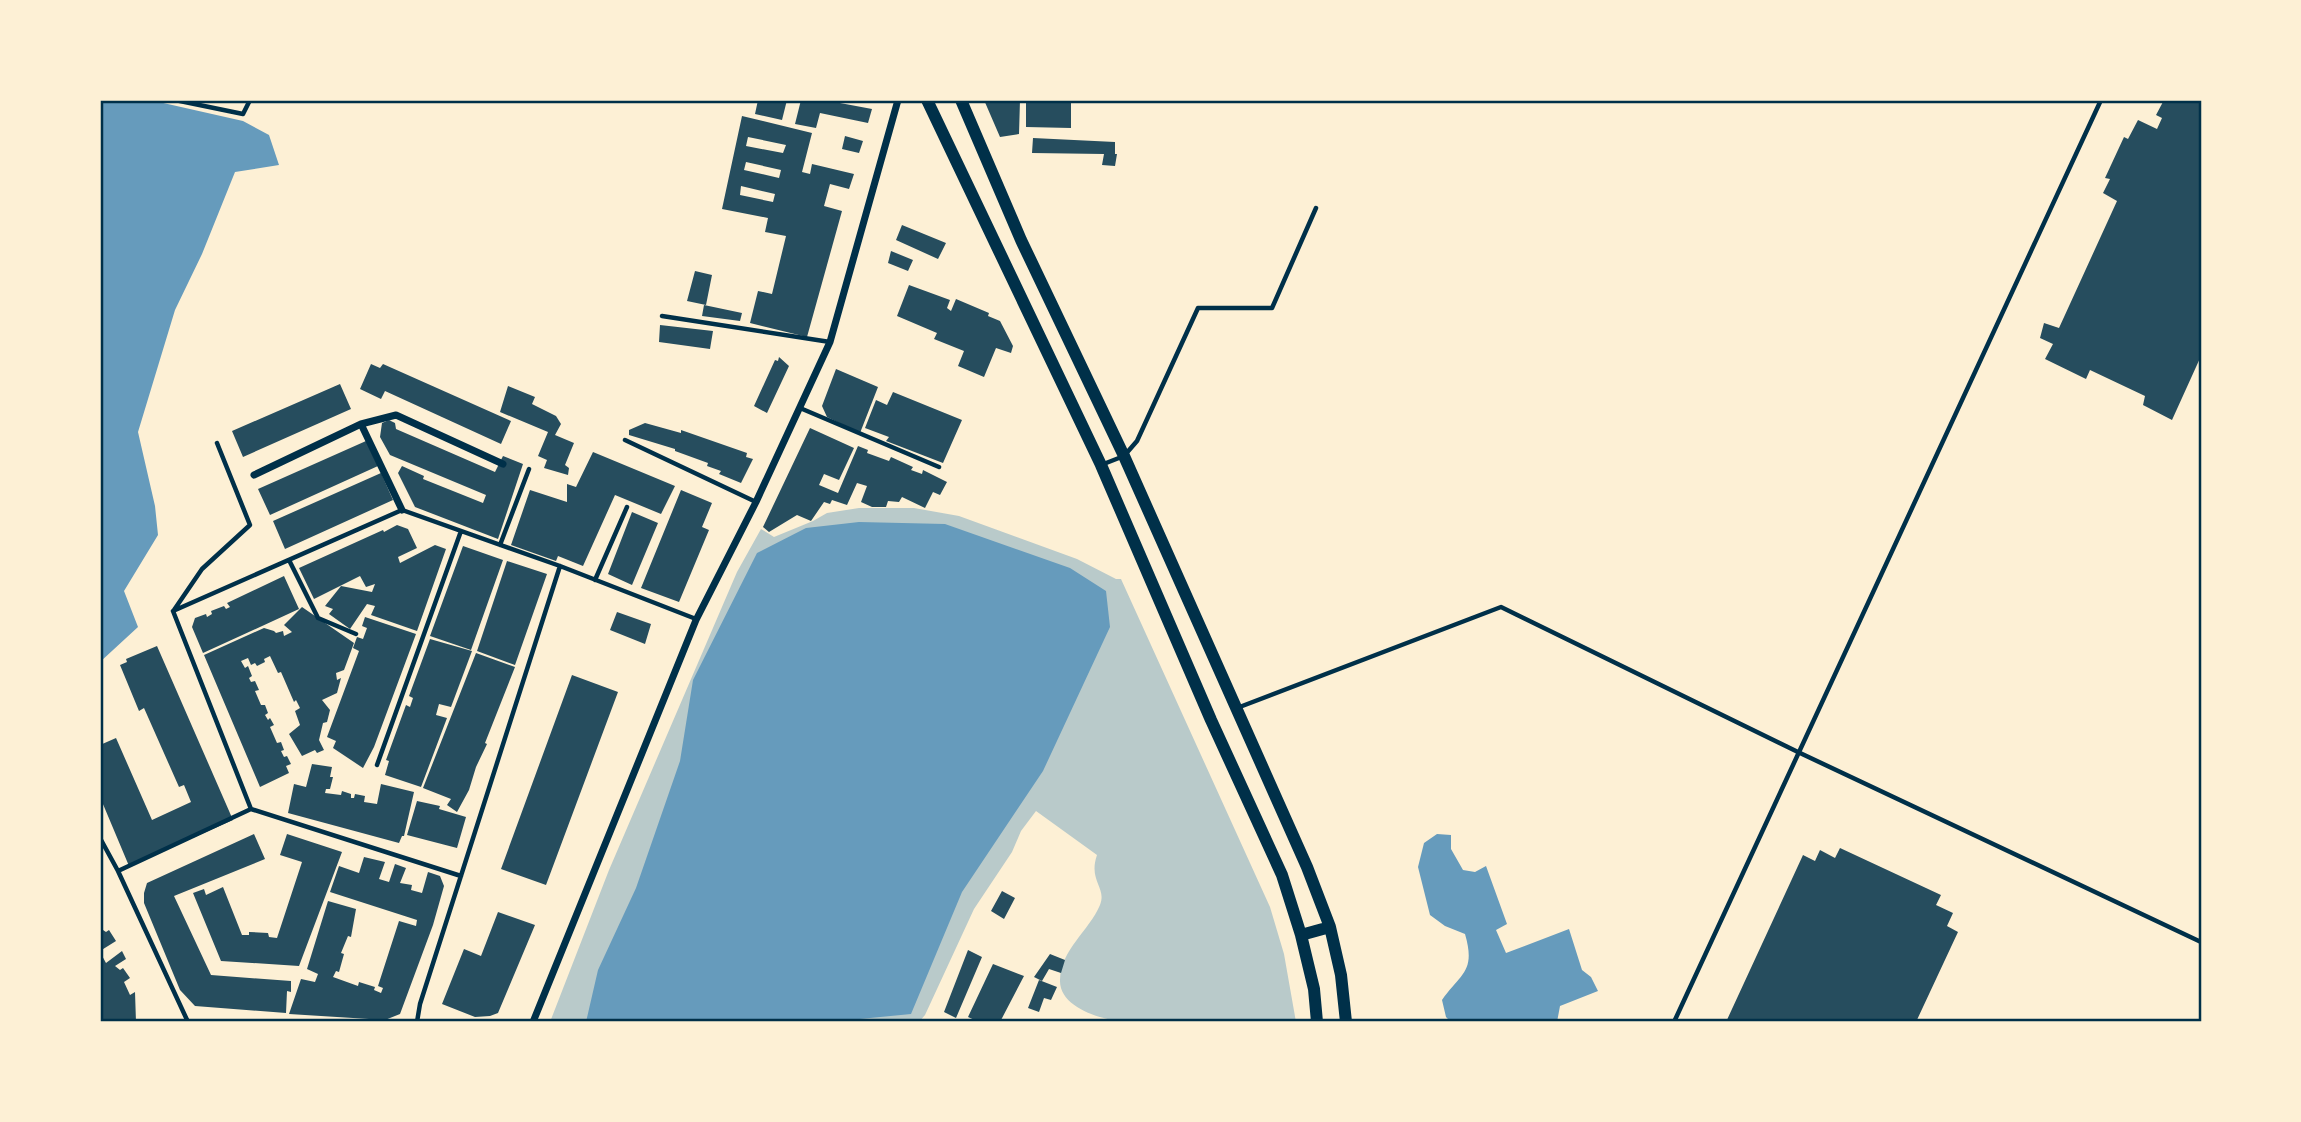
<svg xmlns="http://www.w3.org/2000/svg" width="2301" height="1122" viewBox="0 0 2301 1122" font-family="'DejaVu Sans',sans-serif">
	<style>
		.green { fill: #b9caca }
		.water { fill: #669bbc }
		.building { fill: #264d5e; fill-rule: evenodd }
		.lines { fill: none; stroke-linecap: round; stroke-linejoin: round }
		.service { stroke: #003049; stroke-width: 4.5 }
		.minor { stroke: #003049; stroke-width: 7 }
		.tertiary { stroke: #003049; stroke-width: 12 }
		.neatline { fill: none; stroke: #003049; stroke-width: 2.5 }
	</style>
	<rect width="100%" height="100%" fill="#fdf0d5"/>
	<!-- green -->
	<path class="green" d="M859,508H914L959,516L1077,559L1116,579H1121L1270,907L1284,954L1296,1022C1257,1022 1218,1022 1179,1022C1161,1022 1143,1024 1126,1022C1103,1020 1059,1008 1060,980C1061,949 1089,931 1100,905C1107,887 1088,881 1097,855L1036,811L1021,831L1012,852L974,909L925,1015L919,1022H550L609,870L737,572L761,529L774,537L813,521L827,513Z"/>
	<!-- water -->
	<path class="water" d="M100,100H150L243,121L269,135L279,165L235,172L202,254L175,310L138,432L155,506L158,535L124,591L138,627L100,662Z
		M859,522L945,524L1070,568L1106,591L1110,627L1043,771L962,892L911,1014L829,1022H586L598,970L636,888L680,761L693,680L757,553L806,528Z
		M1437,834L1451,835V849L1463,870L1475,872L1486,866L1507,924L1496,930L1506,953L1569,929L1582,970L1591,977L1598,991L1560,1006L1557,1022H1451L1446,1017L1442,1000C1461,973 1476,972 1465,934L1445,926L1430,915L1418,867L1424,843Z"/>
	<!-- building -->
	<path class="building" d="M758,100H787L782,120L755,114Z
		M801,100H824L872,109L868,123L820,113L816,128L795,124Z
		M984,100H1020L1019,134L1000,137Z
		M1026,100H1071V128L1026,127Z
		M2164,100H2201V356L2172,420L2143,405L2145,396L2090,370L2086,379L2045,359L2053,344L2040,338L2044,323L2059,328L2117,201L2103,193L2110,179L2105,178L2124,137L2128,139L2138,120L2157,129L2162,118L2156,115Z
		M742,116L812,133L802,172L810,174L812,164L854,174L849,189L830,184L824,206L842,211L807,337L750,323L758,291L772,294L786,236L765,232L768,218L722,209ZM748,137L786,145L783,153L746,146ZM746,162L781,170L779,178L744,170ZM741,186L775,194L773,202L740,195Z
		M845,136L863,141L859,153L842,149Z
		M1033,138L1115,142V154H1117L1115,166L1102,165L1104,154L1032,153Z
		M902,225L946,243L938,259L896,240Z
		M891,251L913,260L908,271L888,263Z
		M695,271L712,275L706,305L687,301Z
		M909,285L950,300L947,308L951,311L956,299L989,313L988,316L1000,321L1013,346L1011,353L996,348L984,377L958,366L964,351L934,339L937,333L897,316Z
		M704,305L742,313L740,321L702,316Z
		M660,325L713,331L710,349L659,342Z
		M779,357L789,366L767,413L754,406L775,360L778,361Z
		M371,364L380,368L383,364L511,421L501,444L385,391L381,399L360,389Z
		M836,369L878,387L860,433L827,417L822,406Z
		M340,384L351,409L243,457L232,431Z
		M508,386L535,397L532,404L556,416L561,424L555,435L574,443L565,465L569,468L568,475L544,468L547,460L538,456L548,432L500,412Z
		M893,392L962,420L943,463L886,441L889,437L865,428L876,400L887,405Z
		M389,420L395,423L396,429L495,472L503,456L523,464L498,539L415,507L398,473L402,466L424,476L423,479L483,503L486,495L390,455L380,437L382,423Z
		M645,423L681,433V430L747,453L746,457L753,459L741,483L719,474L721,471L707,466L708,463L675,451V449L629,435V430Z
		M810,428L854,448L839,480L824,474L819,485L838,493L858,446L868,450L867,453L889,461L891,457L913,467L911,470L922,474L923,470L947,482L940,495L933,492L925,508L902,497L899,502L888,501L886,507H872L861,502L867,486L857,483L847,505L832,500L830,504L824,502L811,521L797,515L769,532L763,527Z
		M366,441L378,466L270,515L258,489Z
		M593,452L675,486L661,514L615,495L583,566L558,556L556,561L511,545L530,490L567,502V484L576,487Z
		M381,473L393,500L285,549L273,521Z
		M681,490L712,503L702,527L709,530L679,602L641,588Z
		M632,512L658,523L632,585L608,574Z
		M397,525L408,529L417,548L398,557L400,563L435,545L446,549L417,631L371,615L375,606L367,604L350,629L329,614L333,609L325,606L341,586L372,592L375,584L366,587L360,576L314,599L299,568L383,530L384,532Z
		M463,546L503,560L471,650L430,636Z
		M507,561L547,574L515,665L477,651Z
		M284,576L299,609L203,653L192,627L195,618L206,614L207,617L212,614L211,611L224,606L226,609L230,607L227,603Z
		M302,607L354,643L344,670L336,673L337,680L341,678L337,693L322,700L330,710L327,722L323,723L319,740L324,750L317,753L315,750L302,756L289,734L300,725L295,711L300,708L296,700L294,702L281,672L278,673L270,656L264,659L265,662L257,666L255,663L251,665L248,658L241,661L245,668L248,666L252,676L249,678L251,682L255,681L259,690L255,691L261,705H265L268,713L265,715L268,720L270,718L274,725L270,727L277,743L281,742L284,750L281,751L284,757L287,756L291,764L286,766L289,773L260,787L204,655L264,628L274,631L276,633L283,631L284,636L292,632L284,625Z
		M617,612L651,624L645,644L610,630Z
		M365,617L416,634L374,747L363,768L333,748L336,741L327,737L359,651L353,648L357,637L363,639L367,628L362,626Z
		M430,639L472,651L451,707L439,704L436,715L447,718L421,787L385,775L389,761L386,760L406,705L410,707L413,698L409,696Z
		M157,646L233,820L129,866L100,797V764L103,763L100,745L116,738L152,820L191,802L184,785L179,787L144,708L139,711L120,665L127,662L126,659Z
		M476,653L515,667L485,743L487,744L476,767L469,790L457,812L447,805L451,799L423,788Z
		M572,675L618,692L546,885L501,869Z
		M312,764L332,767L330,777H333L330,789H326L325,793L341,795L342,791L351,794V798H354L355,794L365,796L364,802L377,804L381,784L414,792L404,836H402L399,843L288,813L294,784L306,787Z
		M417,801L440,806L439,809L466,817L457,848L407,835Z
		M254,834L265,859L174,896L211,975L291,981V992L287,991L286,1013L195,1006L180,990L144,903V893L147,883Z
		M287,834L342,852L299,966L221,961L193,893L204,889L206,895L223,887L242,935H249V932L268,933L269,937L277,938L302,862L280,855Z
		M1840,848L1941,895L1936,905L1953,913L1947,926L1958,932L1916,1022H1726L1803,855L1815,861L1820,850L1835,858Z
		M364,857L385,862L379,879L389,882L395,864L406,868L400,883L412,885L411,890L422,893L428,872L440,876L444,886L433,925L400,1014L385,1020L289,1014L301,979L315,982L318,974L307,969L328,901L356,909L351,937L348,936L341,953L344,954L339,972L336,971L333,977L358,986L359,982L375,987L374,990L381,993L383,988L378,986L399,921L416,926L417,920L330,892L339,866L359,873Z
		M1002,891L1015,898L1004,919L991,911Z
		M498,912L535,925L498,1013L490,1016L475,1017L442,1004L464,949L481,956Z
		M100,928L106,932L109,930L116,941L100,951Z
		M968,950L982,957L956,1018L944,1012Z
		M122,951L126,959L115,966L120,970L123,968L130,978L124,982L130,995L135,992L136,1022H121L119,1020L115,1022H100V952L106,963Z
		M1050,954L1065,960L1061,973L1049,969L1042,981L1034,977Z
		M993,964L1024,976L1000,1022H979L968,1017Z
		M1039,980L1057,987L1051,1000L1044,998L1039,1012L1028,1008Z"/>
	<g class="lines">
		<!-- service -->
		<path class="service" d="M175,100L243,114L250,100
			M662,316L830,342
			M800,408L939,467
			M625,440L756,502
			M1101,465L1124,456L1137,441L1198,308H1272L1316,208
			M500,545L529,469
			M289,560L318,618L356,634
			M595,580L627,507
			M174,610L202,569L250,525L217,443
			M173,611L402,510L560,566L696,619
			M173,611L251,809
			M1237,708L1501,607L1800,753L2201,942
			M377,765L461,531
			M100,838L118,871L188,1022
			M118,871L251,809L461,876
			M417,1022L420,1004L560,566
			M1674,1022L2101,100"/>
		<!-- minor -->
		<path class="minor" d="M361,424L402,510
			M254,475L361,424L396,415L503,464
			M533,1022L696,620L756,502L830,342L898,100"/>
		<!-- tertiary -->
		<path class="tertiary" d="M927,100L1101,465L1211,720L1282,875L1301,935L1314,989L1317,1022
			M961,100L1021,240L1124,456L1307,867L1330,927L1341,975L1346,1022
			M1301,935L1330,927"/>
	</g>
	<!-- border -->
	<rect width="2301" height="1122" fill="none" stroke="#fdf0d5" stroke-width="203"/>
	<rect x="102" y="102" width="2098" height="918" class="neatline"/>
</svg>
